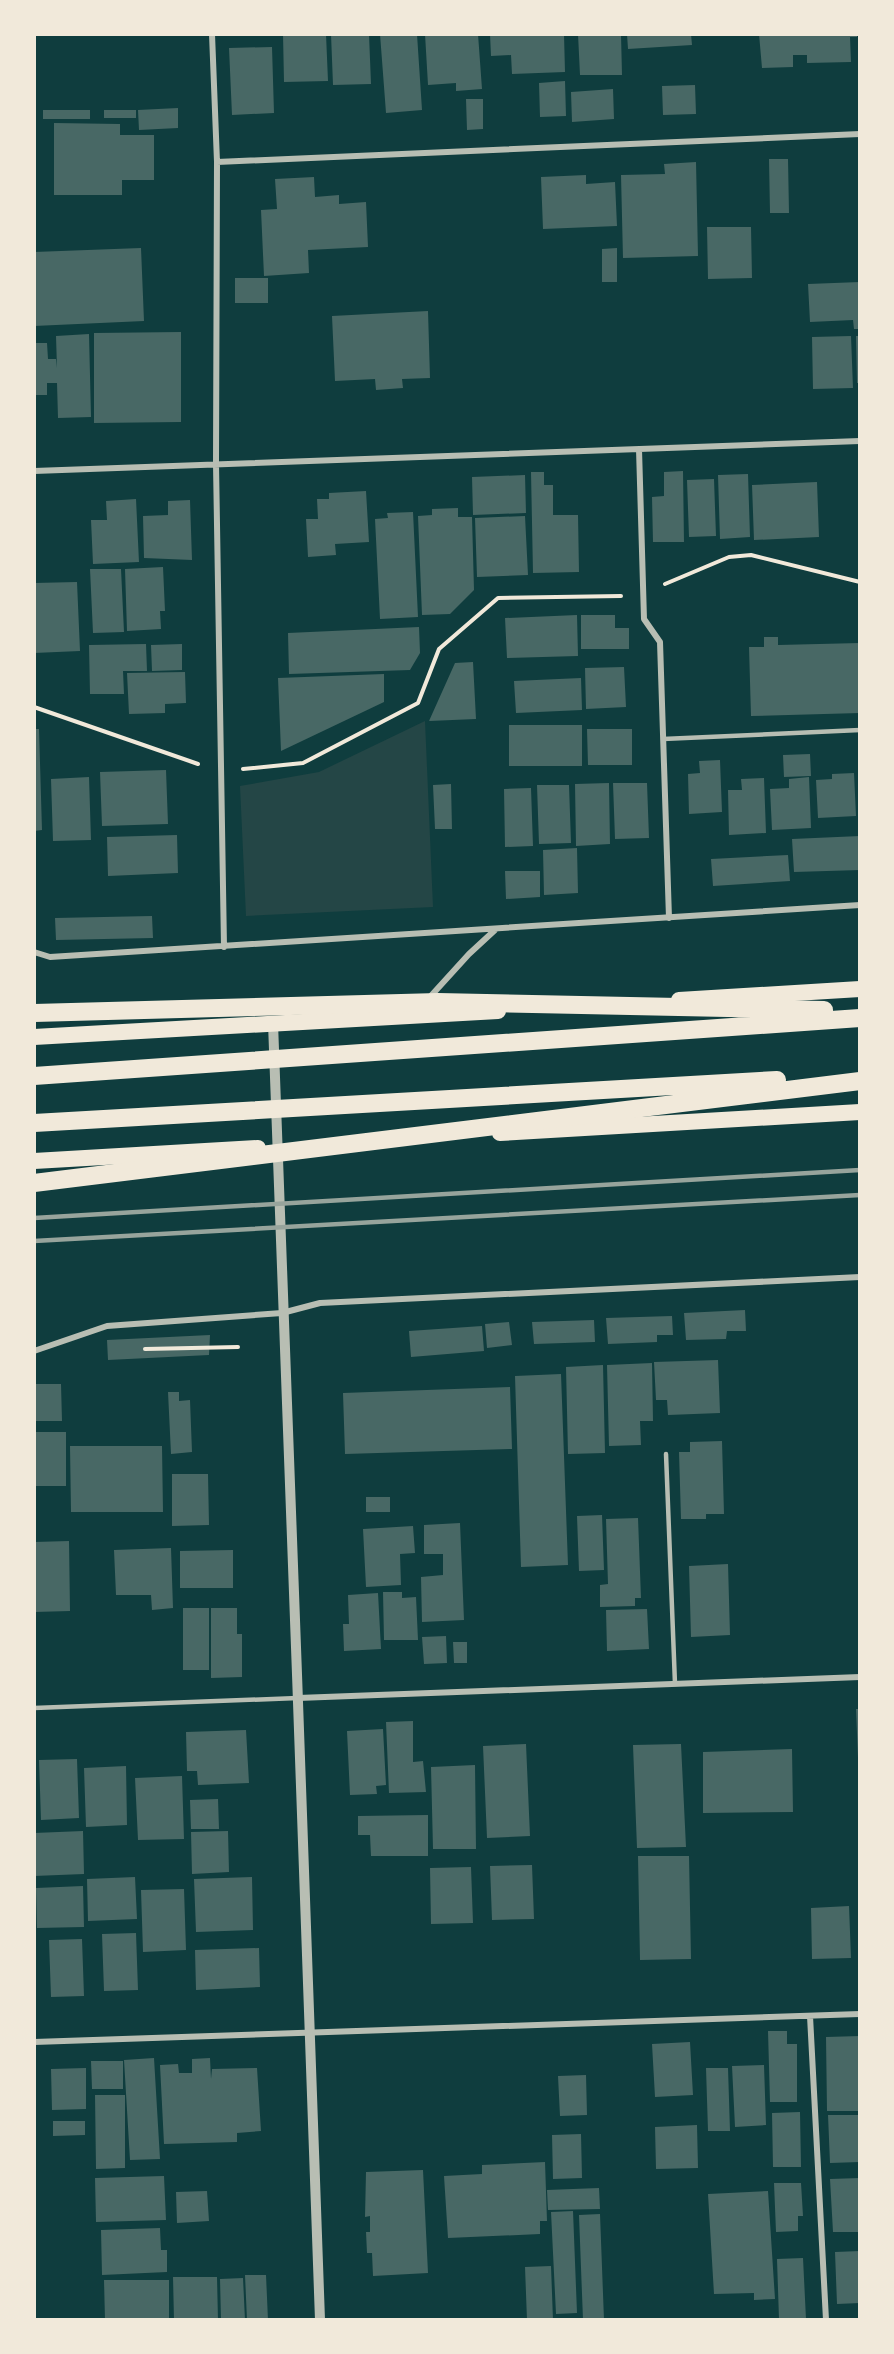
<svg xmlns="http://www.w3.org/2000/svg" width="894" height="2354" viewBox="0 0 894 2354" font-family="'DejaVu Sans',sans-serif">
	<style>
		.green { fill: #244646 }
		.building { fill: #486865 }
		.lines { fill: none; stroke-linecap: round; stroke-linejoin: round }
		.path { stroke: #f1e9da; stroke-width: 4 }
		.service { stroke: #b8beb3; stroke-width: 4.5 }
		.minor { stroke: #b8beb3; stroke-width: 6 }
		.tertiary { stroke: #b8beb3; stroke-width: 10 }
		.trunk { stroke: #f1e9da; stroke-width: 16 }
		.motorway { stroke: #f1e9da; stroke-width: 18 }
		.rail { stroke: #97a49c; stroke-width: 4.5 }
	</style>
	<rect width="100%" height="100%" fill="#0f3d3e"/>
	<!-- green -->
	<path class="green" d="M425,721L433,907L246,916L240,786L319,772Z"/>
	<!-- building -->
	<path class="building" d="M283,34H326L328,81L284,82Z
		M331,34H369L371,84L333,85Z
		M380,34H417L422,110L386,113Z
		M425,34H478L482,89L456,91V83L428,85Z
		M490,34H564L565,72L512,74L511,55L491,56Z
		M578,34H621L622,75H580Z
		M627,34H691L692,45L628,49Z
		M759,34H857V37H850L851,62L807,63V55H793V67L762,68Z
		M272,47L274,113L232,115L229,48Z
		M565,81L566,116L540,117L539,83Z
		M695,85L696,114L663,115L662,86Z
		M613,89L614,119L572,122L571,92Z
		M466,99H483V129L467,130Z
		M178,108V128L139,130L138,110Z
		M43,110H90V119H43Z
		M104,110H136V118H104Z
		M54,123L120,124V135H154V180H122V195H54Z
		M769,159H788L789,213H770Z
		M696,162L698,256L623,258L621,175L665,174L664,164Z
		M586,175V184L615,182L617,226L543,229L541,177Z
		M314,177L315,197L339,195V204L366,202L368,247L308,250L309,273L264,276L261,210L277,209L275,179Z
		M707,227H751L752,278L708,279Z
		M141,248L144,321L34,326V252Z
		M617,248V282H602V249Z
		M235,278H268V303H235Z
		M860,282V329H854L853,320L810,322L808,284Z
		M428,311L430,378L402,379L403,388L376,390L375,379L335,381L332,316Z
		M181,332V422L94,423V333Z
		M89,334L91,417L58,418L57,383H47V395H34V343H47L48,359H56L57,368L56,336Z
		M851,336L853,388L813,389L812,337Z
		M856,336H860V383H857Z
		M683,471L684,542H653L652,497L664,496V472Z
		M531,472H544V485H553V515H578L579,572L533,573Z
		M748,474L750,537L720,539L718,475Z
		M525,475L526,513L473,515L472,477Z
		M714,479L716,536L689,537L687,480Z
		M817,482L819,537L754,540L752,485Z
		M366,491L369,542L335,544L336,555L308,557L306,519H318L317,499H329V493Z
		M136,499L139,562L93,564L91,520H107L106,501Z
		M190,500L192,560L144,558L143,516L168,515V501Z
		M458,508V517H472L474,590L450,614L422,615L418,516L432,515V509Z
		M413,512L418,617L380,619L375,519L388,518L387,513Z
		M525,516L528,575L477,577L475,518Z
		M163,567L165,611H160L161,629L127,631L125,569Z
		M90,569H121L124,632L93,633Z
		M77,582L80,651L34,653V583Z
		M577,615L578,656L507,658L505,618Z
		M581,615H615V628H629V649H581Z
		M419,627L420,653L410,670L289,674L288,633Z
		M764,637H778V645L860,643V713L751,716L749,647H764Z
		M146,644L147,671H123L124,694H90L89,645Z
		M182,644V670L152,671L151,645Z
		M473,662L476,719L429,721L455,663Z
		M624,667L626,707L586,709L585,668Z
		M185,672L186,703L165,704V713L129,714L127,673Z
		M384,674V702L281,751L278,678Z
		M581,678L582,710L516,713L514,681Z
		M509,725H582V766H509Z
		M34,729H39L42,830L34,831Z
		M587,729H632V765H588Z
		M810,754L811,776L784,777L783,755Z
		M720,760L722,812L689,814L688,774L700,773L699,761Z
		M166,770L168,824L102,826L100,772Z
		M854,773L856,816L818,818L816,780L832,779V774Z
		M89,777L91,840L53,841L51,779Z
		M809,777L811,828L772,830L770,789L789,788V779Z
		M764,778L766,833L729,835L728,790H742L741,779Z
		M609,783L610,844L576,846L575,784Z
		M613,783H647L649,838L615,839Z
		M451,784L452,829H435L433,785Z
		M537,785H569L571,843L539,844Z
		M531,788L533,846L505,847L504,789Z
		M177,835L178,873L108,876L107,837Z
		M860,836V870L794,872L792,839Z
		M577,848L578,893L544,895L543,850Z
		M788,855L790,881L713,886L711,859Z
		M505,871H540V897L506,899Z
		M152,916L153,938L56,940L55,918Z
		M745,1310L746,1331H727L726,1339L686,1340L684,1313Z
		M672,1316L673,1335H657V1342L608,1344L606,1318Z
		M594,1320L595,1342L534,1344L532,1322Z
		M509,1322L512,1345L487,1348L485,1324Z
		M482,1326L484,1351L411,1357L409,1331Z
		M210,1335L209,1355L108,1360L107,1340Z
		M718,1360L720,1413L668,1415L667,1400H656L654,1362Z
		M652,1363L653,1421H640L641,1445L609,1446L607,1365Z
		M603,1365L605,1453L568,1454L566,1367Z
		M561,1374L568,1565L521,1567L515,1376Z
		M34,1384H61L62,1421H34Z
		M510,1387L512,1449L345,1454L343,1393Z
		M168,1392H179V1401L190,1400L192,1452L171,1454Z
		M34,1432H66V1486H34Z
		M722,1441L724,1514H706V1519H681L679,1452H690V1442Z
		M70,1446H162L163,1512H71Z
		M172,1474H208L209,1525L172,1526Z
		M366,1497H390V1512H366Z
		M602,1515L604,1570L579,1571L577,1516Z
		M638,1518L641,1598H635V1606L600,1607V1585L608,1584L606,1519Z
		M460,1523L464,1620L422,1622L421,1577L443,1575V1554H424V1525Z
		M413,1526L415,1553L400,1554L401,1585L366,1587L363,1529Z
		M69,1541L70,1611L34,1612V1542Z
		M171,1548L173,1608L152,1610L151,1595H116L114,1550Z
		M233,1550V1588H180V1551Z
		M728,1564L730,1635L691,1637L689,1566Z
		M383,1592H402V1598L416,1597L418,1640H384Z
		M378,1593L381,1649L344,1651L343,1624H349L348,1595Z
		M183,1608H209V1670H183Z
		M211,1608H237V1634H242V1677L211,1678Z
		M647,1609L649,1649L607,1651L606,1610Z
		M446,1636L447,1663L424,1664L422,1637Z
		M453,1642H467V1663H454Z
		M856,1709H860V1758H858Z
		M413,1721V1762L423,1761L426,1792L389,1793L386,1722Z
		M383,1729L386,1785L376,1786L377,1794L350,1795L347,1731Z
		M246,1730L249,1783L198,1785L197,1771H187L186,1732Z
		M526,1744L530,1836L487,1838L483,1746Z
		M681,1744L686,1847L637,1848L633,1745Z
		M792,1749L793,1812L703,1813V1752Z
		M77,1759L79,1818L41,1820L39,1760Z
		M475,1765L476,1849H433L431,1767Z
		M126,1766L127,1825L86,1827L84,1768Z
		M182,1776L184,1839L138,1840L135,1778Z
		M218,1799L219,1829H191L190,1800Z
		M428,1815V1856H371L370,1835H358V1816Z
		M83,1831L84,1874L34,1876V1833Z
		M228,1831L229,1872L192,1874L191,1832Z
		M638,1856H689L691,1959L640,1960Z
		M532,1865L534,1919L492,1920L490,1866Z
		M471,1867L473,1923L431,1924L430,1868Z
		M135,1877L137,1919L88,1921L87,1879Z
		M252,1877L253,1930L196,1932L194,1879Z
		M83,1886L84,1927L37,1928L36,1888Z
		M184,1889L186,1950L143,1952L141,1890Z
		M849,1906L851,1958L812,1959L811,1908Z
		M136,1933L138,1990L104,1991L102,1934Z
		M82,1939L84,1996L51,1997L49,1940Z
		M259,1948L260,1987L196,1990L195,1950Z
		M768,2031H787V2044H797V2102H770Z
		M860,2036V2111H827L826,2037Z
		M690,2042L693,2095L655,2097L652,2044Z
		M154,2058L160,2159L130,2160L124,2060Z
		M210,2058L211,2079L212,2069L257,2068L261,2131L237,2133V2142L164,2144L160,2065L178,2064L179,2073H192V2059Z
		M91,2061H123V2089H92Z
		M764,2065L766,2125L735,2127L732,2066Z
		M86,2068V2109L52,2110L51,2069Z
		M706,2068H728L730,2131H708Z
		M586,2075L587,2115L560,2116L558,2076Z
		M95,2095H125V2168L96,2169Z
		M800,2112L801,2167H773L772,2113Z
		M828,2115H860V2162L830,2163Z
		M53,2121H85V2135L53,2136Z
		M697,2125L698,2168L656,2169L655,2127Z
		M581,2134L582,2178L553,2179L552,2135Z
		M545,2162L547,2221H540V2234L448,2238L444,2176L482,2174V2165Z
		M423,2170L428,2273L373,2276L372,2253H367L366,2232H370V2216L365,2217L366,2172Z
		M164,2176L166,2220L96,2222L95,2178Z
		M860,2178V2232H833L830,2179Z
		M774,2183H801L803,2216H798V2231L776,2232Z
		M599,2188L600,2209L548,2210L547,2190Z
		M207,2191L209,2221L177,2223L176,2192Z
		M768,2191L775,2299L754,2300V2293L714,2294L708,2194Z
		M573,2211L577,2313L556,2314L551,2212Z
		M600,2214L604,2320H583L579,2215Z
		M160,2228L161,2250H167V2272L102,2275L101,2230Z
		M860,2251V2303L837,2304L835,2252Z
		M803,2258L806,2319H779L777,2259Z
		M551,2266L553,2320H527L525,2267Z
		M245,2275H266L268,2320H247Z
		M173,2277H217L218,2320H174Z
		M243,2278L245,2320H221L220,2279Z
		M104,2280H169V2320H105Z"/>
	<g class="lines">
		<!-- path -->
		<path class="path" d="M665,584L729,557L751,555L860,582
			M34,707L198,764
			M243,769L303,763L418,703L439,649L498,598L621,596
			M145,1349L238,1347"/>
		<!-- service -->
		<path class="service" d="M663,739L860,730
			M666,1454L675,1684
			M34,1708L298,1698"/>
		<!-- minor -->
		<path class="minor" d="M212,34L217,162L216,464L224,947
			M217,162L860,134
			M639,449L644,619L660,642L669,918
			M34,471L860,441
			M34,952L50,957L860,905
			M429,998L469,954L495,930
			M34,1351L107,1326L282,1313L320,1303L860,1277
			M298,1698L860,1677
			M810,2016L826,2320
			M34,2042L860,2014"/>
		<!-- tertiary -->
		<path class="tertiary" d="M273,1023C286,1456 308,1887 320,2320"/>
		<!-- trunk -->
		<path class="trunk" d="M679,1000L860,989
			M34,1037L498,1011
			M500,1133L860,1112
			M34,1161L258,1148"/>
		<!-- motorway -->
		<path class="motorway" d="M34,1013L438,1002L824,1010
			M34,1076L860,1018
			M34,1123L777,1080
			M34,1183L860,1081"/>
		<!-- rail -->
		<path class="rail" d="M34,1218L860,1170
			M34,1241L860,1195"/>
	</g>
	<!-- border -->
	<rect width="894" height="2354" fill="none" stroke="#f1e9da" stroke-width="72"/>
</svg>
